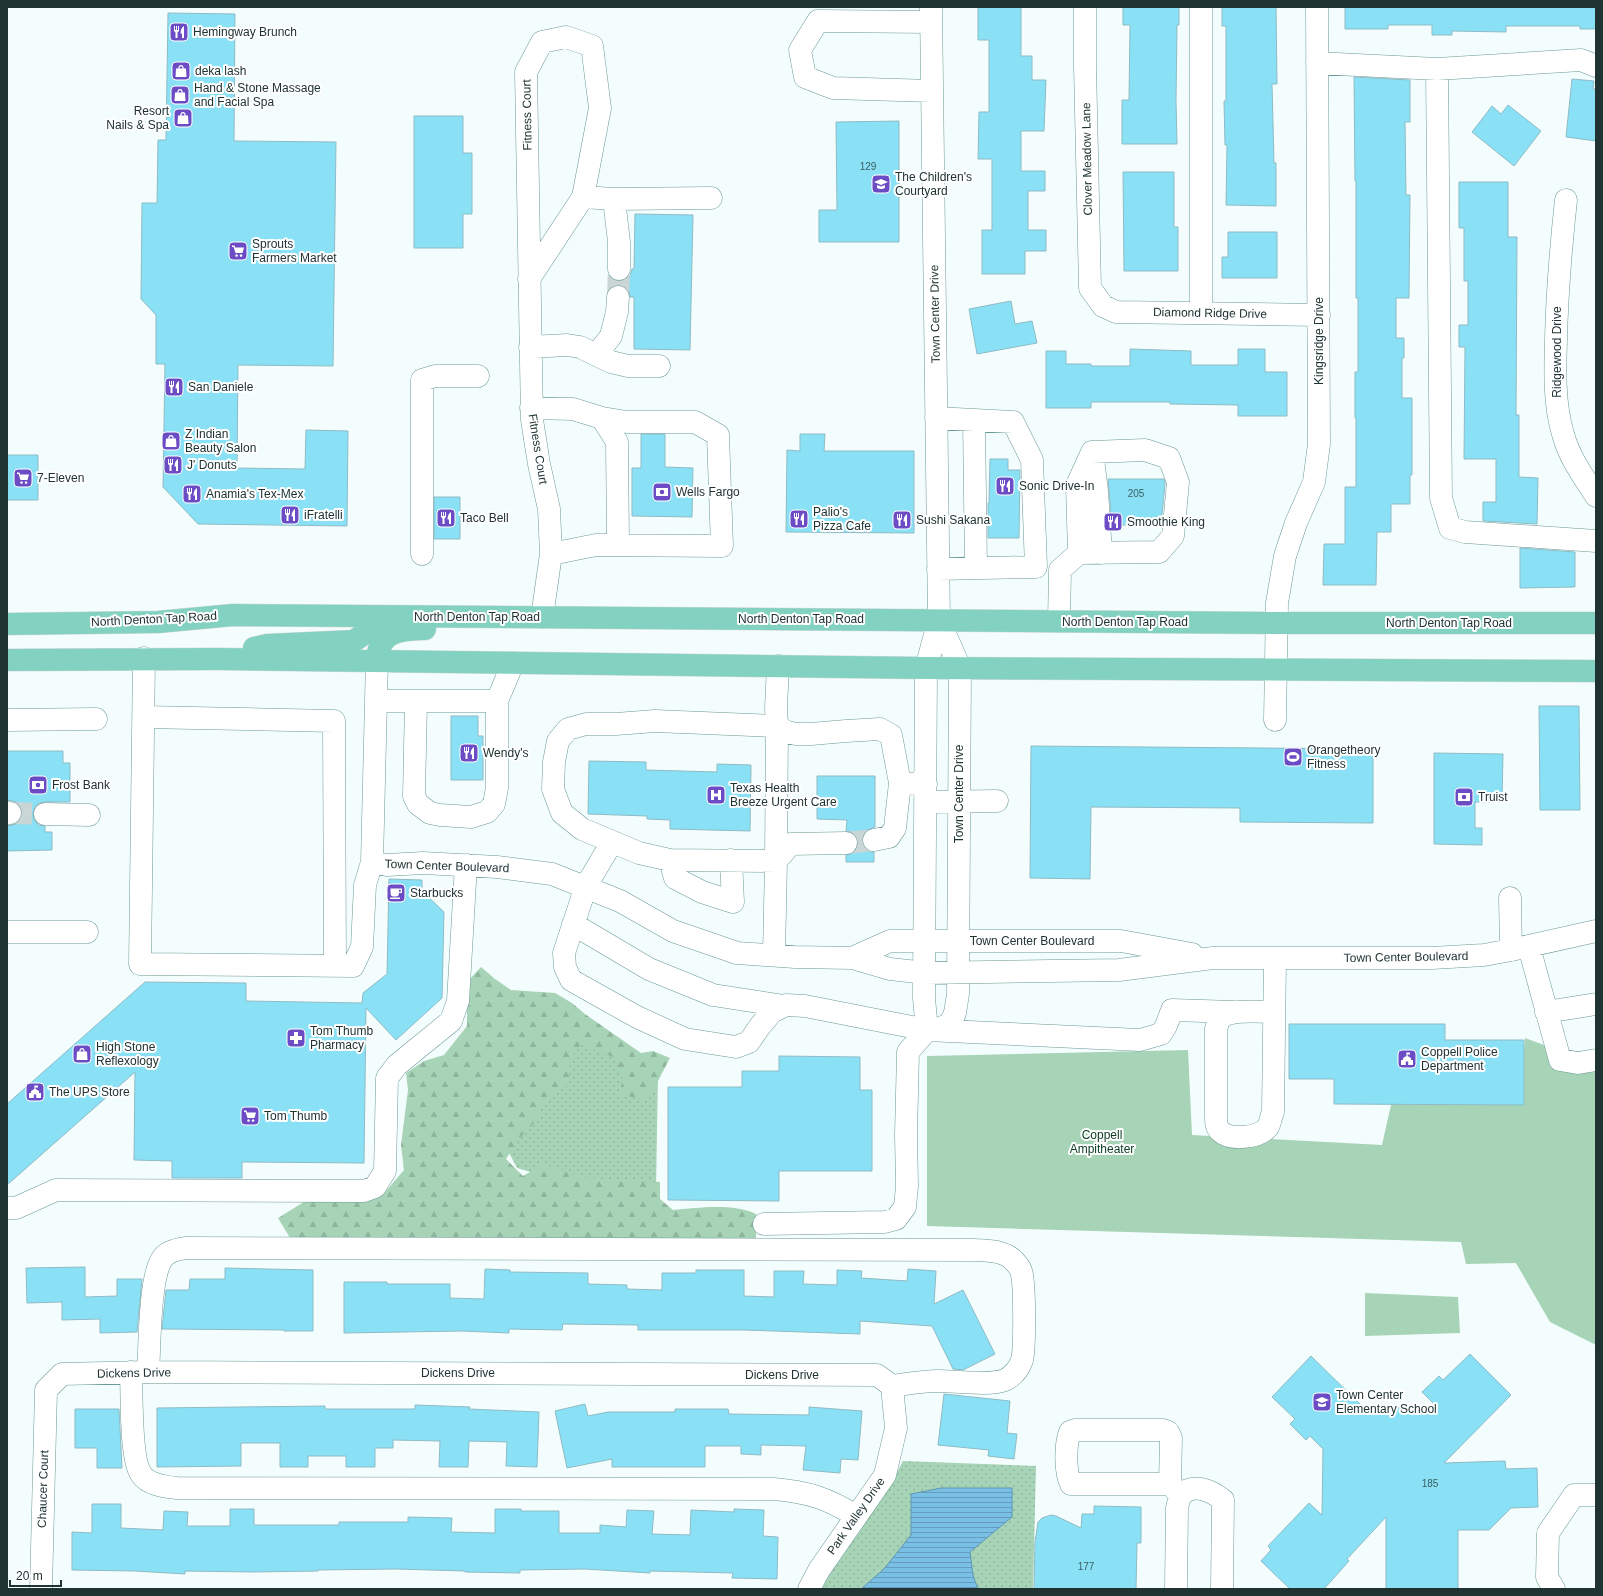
<svg xmlns="http://www.w3.org/2000/svg" width="1603" height="1596" viewBox="0 0 1603 1596" font-family="Arial,sans-serif">
	<style>
		.grass { fill: url(#grass-dots) }
		.forest { fill: url(#forest-firs) }
		.park { fill: #a7d4b6 }
		.water { fill: url(#water-rules); stroke: #5f96b0 }
		.building { fill: #8ae1f5; stroke: #8ebbc5 }
		.lines { fill: none; stroke-linecap: round; stroke-linejoin: round }
		.minor-tunnel { stroke: #cad5d5; stroke-width: 22; stroke-dasharray: 22 11; stroke-linecap: butt }
		.minor-casing { stroke: #6a9897; stroke-width: 23 }
		.major-casing { stroke: #d7dada; stroke-width: 23 }
		.minor { stroke: #fff; stroke-width: 22 }
		.major { stroke: #83d2c1; stroke-width: 22 }
		.labels { text-anchor: middle; dominant-baseline: central; stroke-width: 4; stroke-linejoin: round; paint-order: stroke }
		.number-label { font-size: 10px; fill: #3a5e64 }
		.poi-label { font-size: 12px; fill: #203333; stroke: #fff; text-anchor: start }
		.street-label { font-size: 12px; fill: #203333; stroke: #fff }
		.park-label { font-size: 12px; fill: #0e4025; stroke: #fff }
	</style>
	<defs>
		<pattern id="grass-dots" width="8" height="8" patternUnits="userSpaceOnUse"><rect width="8" height="8" fill="#a7d4b6"/><path d="M2 2h.1M6 6h.1" fill="none" stroke="#8fb69d" stroke-width="1.8" stroke-linecap="round"/></pattern>
		<pattern id="forest-firs" width="22" height="20" patternUnits="userSpaceOnUse"><rect width="22" height="20" fill="#a7d4b6"/><path d="M5 1l3.5 6h-7zM16 11l3.5 6h-7z" fill="#8fb69d"/></pattern>
		<pattern id="water-rules" width="6" height="5" patternUnits="userSpaceOnUse"><rect width="6" height="5" fill="#7ac0e6"/><path d="M0 2.5h6" fill="none" stroke="#649dbb"/></pattern>
	</defs>
	<rect width="100%" height="100%" fill="#f4fdfd"/>
	<!-- grass -->
	<path class="grass" d="M573,1018L658,1070L656,1191H595L517,1168L503,1141Z
		M903,1461L1036,1466L1033,1589H820L893,1480Z"/>
	<!-- forest -->
	<path class="forest" d="M481,967L495,979L511,990L555,993L572,1003L585,1014L641,1053L653,1051L670,1058L648,1100L621,1095L622,1076L616,1058L581,1045L570,1059L569,1084L543,1102L538,1119L519,1139L506,1159L523,1176L543,1164L581,1176L605,1179L660,1182V1199L673,1210C698,1208 733,1203 756,1214V1245L290,1238L278,1218L307,1200L372,1196L386,1191L404,1170L401,1145L408,1090L406,1073L424,1061L444,1055L467,1026V1007L465,984Z"/>
	<!-- park -->
	<path class="park" d="M1525,1038L1593,1063H1596V1345L1550,1322L1516,1263L1466,1264L1461,1242L927,1226V1056L1188,1050L1192,1135L1382,1145L1393,1096L1521,1091Z
		M1365,1293L1458,1297L1460,1333L1365,1336Z"/>
	<!-- water -->
	<path class="water" d="M941,1488H1012V1517L970,1552L973,1575L978,1589H861L884,1569L911,1535V1494Z"/>
	<!-- building -->
	<path class="building" d="M978,7H1021V56H1032V80H1046L1044,131H1021V171H1045V191H1028V230H1046V251H1025V274H982V230H992V159H978L979,112H989V40H978Z
		M1123,7H1179V25H1177L1176,100L1177,144H1122V100H1129L1130,25H1123Z
		M1222,7H1276L1277,84H1272L1274,163H1276V206L1226,205L1227,145H1225L1224,101H1226V26H1222Z
		M1345,7H1596V29H1580V26H1506V32L1452,31V35H1432V25H1388V29H1345Z
		M168,13L235,14L234,141L336,142L333,366L238,365L237,468L305,469L306,430L348,431L347,526L198,524L163,487L165,364H156V315L141,299L142,203H157L158,140H166Z
		M1354,77L1410,80V122H1405L1406,195H1410L1409,298H1396V338H1404V358H1402V398H1412V475H1410V504H1391V532H1377L1376,585H1323L1324,544H1345V487H1356V418H1355V372H1358V298H1356V181H1355Z
		M1572,79L1594,81L1593,89H1596V141L1566,137Z
		M1508,105L1541,131L1514,166L1472,132L1492,106L1501,114Z
		M414,116H463V153H472V214H463V248H414Z
		M899,121V242H819V210H837L836,122Z
		M1123,172H1174V227H1178V271H1124Z
		M1459,182H1508V237H1517L1516,415H1519V477L1538,478L1537,524L1483,521V502H1496V459H1464L1465,347H1459V325H1468V281H1464V228H1459Z
		M635,214L693,215L690,350L634,349V297H630L629,291L625,287L619,285L613,286L609,289V276L613,280L619,281L625,280L630,276L632,269H634Z
		M1228,232H1277V278H1222V257H1228Z
		M1011,301L1015,324L1032,321L1037,343L977,354L969,309Z
		M1130,349L1191,351V365H1238V349H1265V372H1287V416H1238V405L1170,404V402H1091V408H1046V351H1066V364H1091V366H1130Z
		M641,434H665V467L693,468L692,517L632,516V468H641Z
		M800,434H825L824,451H914V533L786,532L787,450L800,451Z
		M7,455H38V500H7Z
		M990,459H1008V470H1020L1019,538H988V503H989Z
		M1108,479H1164L1165,484L1161,525H1112Z
		M434,497H460V539H434Z
		M1520,548L1575,552V587L1520,588Z
		M1539,706H1579L1580,810H1540Z
		M451,716H478V736H483V780H451Z
		M1031,746L1373,749V823L1240,822V808L1091,807L1090,879L1030,878Z
		M7,751H63V763H70V802H45L39,803L35,807L33,813L34,820L39,825L45,826V832H52V850L7,851V826L17,824L21,819L22,813L21,807L17,802L7,800Z
		M1434,753L1503,754L1502,802H1475V828H1482V845L1434,844Z
		M589,761L646,762V770L717,772V764L751,765L750,831L670,829V820L647,819V816L588,814Z
		M817,776H875V827L865,831L862,836V842L865,849L870,852H874V862H846V855L853,853L857,849L858,843L856,836L852,832L846,831L847,820L817,819Z
		M389,879L422,880V891L444,912L442,998L396,1040L366,1008L364,1163L242,1162V1178H172V1161L134,1160L135,1072L7,1185V1104L145,982L246,983V1001L362,1003L363,993L387,974Z
		M1289,1024H1445V1040H1524V1105L1334,1104V1079H1289Z
		M779,1056L860,1057V1090H872V1171H779V1201L668,1200V1087H742V1071H779Z
		M85,1267V1297L117,1296V1279H142L137,1332L100,1333V1319L62,1320V1302L27,1303L26,1268Z
		M225,1268L313,1270V1331H284V1330L162,1329L166,1290H189L190,1279H225Z
		M485,1269L510,1270V1272L588,1273V1284L627,1285V1289L662,1290V1273H696V1270H744V1296L774,1297V1271H804L803,1284L837,1285V1270L862,1271L861,1278L907,1281L908,1269L936,1271L934,1304L963,1290L995,1354L963,1370L953,1369L932,1326L860,1321V1334L744,1330H638V1325L563,1324L562,1330L509,1329V1333L462,1331L344,1333V1282H387V1284H450V1298L484,1299Z
		M1470,1354L1511,1395L1444,1463L1505,1461L1506,1469L1537,1468L1538,1507L1511,1508L1489,1530H1458V1589H1386V1517L1347,1559L1349,1561L1324,1589H1290L1261,1561L1271,1550L1268,1546L1309,1503L1322,1515L1323,1449L1310,1436L1306,1440L1290,1424L1295,1419L1272,1397L1311,1356L1364,1408L1436,1406L1422,1392L1439,1376L1443,1380Z
		M944,1394L1010,1401L1007,1433L1017,1434L1014,1459L988,1456L989,1450L938,1445Z
		M585,1404L588,1416L608,1412H675V1409H728L729,1414L809,1415V1407L862,1411L858,1460L841,1459L840,1473L803,1470L806,1446L761,1445V1455L741,1454V1446H705V1467H612V1459L567,1468L555,1411Z
		M415,1405L470,1407L469,1409L539,1412L537,1467L506,1466L507,1442L469,1441L468,1467H439L440,1441L393,1440V1448H375V1467H346V1456H308V1467H280V1443H241V1466L157,1467V1408L325,1406V1409H415Z
		M75,1409H119L122,1468H97V1448H75Z
		M92,1504H121V1528L163,1530L164,1511L188,1512L187,1526H230V1509H254V1525H339V1522H408V1517L452,1518L451,1532L495,1533V1509H521V1511H559V1533H600V1525L626,1527L627,1510L654,1511L652,1534L690,1535L691,1510L734,1512V1509L764,1510L763,1536L778,1537L777,1579L732,1578L733,1573L650,1571V1573L585,1569L520,1570V1573L465,1572V1571L396,1569L318,1570V1571L253,1572L185,1571V1574L135,1571L72,1570V1532L92,1533Z
		M1094,1506L1141,1507V1543H1137L1136,1589H1034L1035,1542L1038,1522L1042,1518L1051,1515L1056,1516L1081,1528L1082,1514H1094Z"/>
	<g class="lines">
		<!-- minor-tunnel -->
		<path class="minor-tunnel" d="M618,297L619,269
			M10,813L45,814
			M846,843L874,840"/>
		<!-- minor casing -->
		<g class="minor-casing">
			<path id="minor" d="M1085,7V66L1090,288L1103,306L1116,312L1319,315
				M1201,7V313
				M931,22L818,21L800,50L805,77L833,88L932,91
				M1317,63L1437,69L1581,60L1596,66
				M1437,69L1441,498L1450,528L1465,532L1596,541
				M583,197L614,199L711,198
				M614,199L619,242V269
				M1566,200C1561,246 1557,293 1556,340C1555,371 1554,404 1563,434C1569,457 1583,476 1596,496
				M529,279L583,197L600,108L592,46L566,37L542,42L526,72L532,420L539,464L549,509L551,554L542,617
				M530,347L567,345L580,347L611,362L628,366H659
				M597,354L611,336L617,312L618,297
				M531,408L573,409L602,418L627,422H695L718,435L722,546L596,545L551,554
				M602,418L617,442L618,545
				M936,418L1013,422L1032,460L1036,567L938,569
				M974,421L976,568
				M1092,452L1097,491L1101,553
				M422,554V380L435,376H478
				M1059,621L1060,570L1079,553L1077,485L1092,452L1145,450L1169,458L1178,482L1173,536L1159,552L1079,553
				M144,658L140,964L353,966L362,947L365,885L372,862
				M377,660L372,862L387,865L423,863L497,867L552,874L620,901L673,931L737,953L795,957L852,958L890,969L926,973L1119,970L1213,958H1432L1484,955L1511,950L1596,931
				M778,666L776,708L777,726L787,732L796,734H811L846,731L880,729L891,735L900,783L926,784
				M376,701H497
				M416,701L414,796L418,804L430,813L440,815L471,817L487,812L494,804L497,788V701L513,663
				M144,717L334,721L335,966
				M7,720L96,719
				M1275,720L1277,603L1285,556L1296,523L1314,482L1319,444L1317,7
				M926,802L997,801
				M7,813H10
				M45,814L89,815
				M874,840L889,837L895,828L900,783
				M612,842L586,886L564,953L565,967L571,980L637,1017L685,1039L736,1047L749,1042L760,1026L772,1012L786,1005L805,1006L927,1030L1140,1040L1161,1034L1166,1026L1172,1010L1234,1012
				M670,860L675,878L702,892L733,902L731,860
				M1510,898L1511,950
				M573,924L649,969L713,995L784,1006
				M7,932H87
				M1529,947L1560,1060L1578,1063L1596,1060
				M774,955L776,861L777,726L655,721L616,724H586L568,729L558,741L554,762L553,789L562,813L582,829L639,853L670,860L776,861L791,844L846,843
				M852,958L890,941H1121L1192,954
				M1274,1012C1261,1012 1228,1008 1219,1020C1218,1022 1217,1026 1216,1029V1116C1216,1122 1216,1127 1220,1131C1230,1141 1259,1138 1268,1127C1270,1124 1271,1116 1273,1112C1274,1061 1274,1009 1275,958
				M1546,1012L1596,1004
				M930,1029H938L950,1024L955,1013L958,994L960,668L939,620
				M7,1208H16L56,1190L364,1191L375,1187L385,1171L387,1078L397,1065L451,1021L458,1001L466,865
				M764,1224L885,1222L896,1219L905,1207L907,1186L906,1135L908,1052L927,1030L924,998L926,668L939,620L931,7
				M131,1372C132,1394 130,1458 141,1474C148,1485 166,1487 177,1488L774,1489C808,1492 827,1498 856,1516
				M148,1372C150,1346 149,1279 162,1259C167,1251 178,1249 186,1248L974,1250C988,1251 1004,1250 1014,1261C1016,1263 1020,1268 1021,1271C1025,1281 1025,1349 1022,1360C1019,1369 1013,1376 1005,1380C990,1386 955,1381 938,1381C922,1381 907,1384 892,1386
				M1170,1484H1071C1065,1472 1065,1445 1070,1432L1075,1430H1163L1168,1432L1171,1438L1170,1484L1181,1496
				M41,1589L46,1390L62,1374L148,1372L877,1375L892,1386L896,1428L885,1475L819,1570L809,1589
				M1176,1589L1177,1508C1178,1504 1179,1498 1181,1495C1193,1482 1212,1491 1223,1500L1222,1589
				M1554,1589L1547,1577L1548,1533L1574,1495H1596"/>
		</g>
		<!-- major casing -->
		<g class="major-casing">
			<path id="major" d="M7,624L158,622L233,615L1277,623H1596
				M254,648L267,645L354,641C365,634 372,627 379,616
				M7,660L218,659L926,668L1596,671
				M377,660C379,630 401,630 425,629"/>
		</g>
		<!-- minor -->
		<use href="#minor" class="minor"/>
		<!-- major -->
		<use href="#major" class="major"/>
	</g>
	<!-- icons -->
	<defs>
		<g id="restaurant-square" transform="scale(1)"><rect x="-9" y="-9" width="18" height="18" rx="4" fill="#6c4cc5" stroke="#fff"/><path d="M-5-6h1v4h1v-4h1v4h1v-4h1v5L-1.5 .5V6h-2V.5L-5-1ZM5-6V6H3V1.5H1.5Q1.5-4 5-6Z" fill="#fff"/></g>
		<g id="shop-square" transform="scale(1)"><rect x="-9" y="-9" width="18" height="18" rx="4" fill="#6c4cc5" stroke="#fff"/><path d="M-5-2.5h2.3a2.7 3.5 0 0 1 5.4 0H5L5.5 6h-11ZM-1.5-2.5h3a1.5 2.3 0 0 0-3 0Z" fill="#fff"/></g>
		<g id="school-square" transform="scale(1)"><rect x="-9" y="-9" width="18" height="18" rx="4" fill="#6c4cc5" stroke="#fff"/><path d="M0-5L7-2L0 1L-7-2ZM-4 1L0 2.5L4 1V4Q0 6-4 4Z" fill="#fff"/></g>
		<g id="supermarket-square" transform="scale(1)"><rect x="-9" y="-9" width="18" height="18" rx="4" fill="#6c4cc5" stroke="#fff"/><path d="M-6-5.5h2.5l.6 2H6L4.5 2H-2.5L-4.4-4H-6ZM-1.5 3.2a1.3 1.3 0 1 0 .1 0ZM3 3.2a1.3 1.3 0 1 0 .1 0Z" fill="#fff"/></g>
		<g id="bank-square" transform="scale(1)"><rect x="-9" y="-9" width="18" height="18" rx="4" fill="#6c4cc5" stroke="#fff"/><path d="M-6-4H6V4H-6ZM0-2.3a2.3 2.3 0 1 0 0 4.6a2.3 2.3 0 1 0 0-4.6Z" fill="#fff"/></g>
		<g id="stadium-square" transform="scale(1)"><rect x="-9" y="-9" width="18" height="18" rx="4" fill="#6c4cc5" stroke="#fff"/><path d="M0-5a6.5 5 0 1 0 0 10a6.5 5 0 1 0 0-10ZM-3.5-1.8h7v3.6h-7Z" fill="#fff"/></g>
		<g id="hospital-square" transform="scale(1)"><rect x="-9" y="-9" width="18" height="18" rx="4" fill="#6c4cc5" stroke="#fff"/><path d="M-5-5h3v3.5h4V-5h3V5h-3V1.5h-4V5h-3Z" fill="#fff"/></g>
		<g id="cafe-square" transform="scale(1)"><rect x="-9" y="-9" width="18" height="18" rx="4" fill="#6c4cc5" stroke="#fff"/><path d="M-5.5-4.5H6V0H3Q3 3.5 0 3.5H-2.5Q-5.5 3.5-5.5 0ZM3-3.2v2h1.7v-2ZM-6 4.5H4V6H-6Z" fill="#fff"/></g>
		<g id="pharmacy-square" transform="scale(1)"><rect x="-9" y="-9" width="18" height="18" rx="4" fill="#6c4cc5" stroke="#fff"/><path d="M-2-6h4v4h4v4h-4v4h-4v-4h-4v-4h4Z" fill="#fff"/></g>
		<g id="civic-square" transform="scale(1)"><rect x="-9" y="-9" width="18" height="18" rx="4" fill="#6c4cc5" stroke="#fff"/><path d="M-.6-6.5H3V-4.5H.6V-3L4-1V1h2V6H-6V1h2V-1L-.6-3ZM-1.2 2.5V6h2.4V2.5Z" fill="#fff"/></g>
	</defs>
	<g fill-rule="evenodd">
		<use href="#restaurant-square" x="179" y="32"/>
		<use href="#shop-square" x="181" y="71"/>
		<use href="#shop-square" x="180" y="95"/>
		<use href="#shop-square" x="183" y="118"/>
		<use href="#school-square" x="881" y="184"/>
		<use href="#supermarket-square" x="238" y="251"/>
		<use href="#restaurant-square" x="174" y="387"/>
		<use href="#shop-square" x="171" y="441"/>
		<use href="#restaurant-square" x="173" y="465"/>
		<use href="#supermarket-square" x="23" y="478"/>
		<use href="#restaurant-square" x="1005" y="486"/>
		<use href="#bank-square" x="662" y="492"/>
		<use href="#restaurant-square" x="192" y="494"/>
		<use href="#restaurant-square" x="290" y="515"/>
		<use href="#restaurant-square" x="446" y="518"/>
		<use href="#restaurant-square" x="799" y="519"/>
		<use href="#restaurant-square" x="902" y="520"/>
		<use href="#restaurant-square" x="1113" y="522"/>
		<use href="#restaurant-square" x="469" y="753"/>
		<use href="#stadium-square" x="1293" y="757"/>
		<use href="#bank-square" x="38" y="785"/>
		<use href="#hospital-square" x="716" y="795"/>
		<use href="#bank-square" x="1464" y="797"/>
		<use href="#cafe-square" x="396" y="893"/>
		<use href="#pharmacy-square" x="296" y="1038"/>
		<use href="#shop-square" x="82" y="1054"/>
		<use href="#civic-square" x="1407" y="1059"/>
		<use href="#civic-square" x="35" y="1092"/>
		<use href="#supermarket-square" x="250" y="1116"/>
		<use href="#school-square" x="1322" y="1402"/>
	</g>
	<g class="labels">
		<!-- number labels -->
		<g class="number-label">
			<text x="868" y="166">129</text>
			<text x="1136" y="493">205</text>
			<text x="1430" y="1483">185</text>
			<text x="1086" y="1566">177</text>
		</g>
		<!-- poi labels -->
		<g class="poi-label">
			<text x="193" y="32">Hemingway Brunch</text>
			<text x="195" y="71">deka lash</text>
			<text x="194" y="88">Hand &amp; Stone Massage<tspan x="194" dy="14">and Facial Spa</tspan></text>
			<text x="169" y="111" text-anchor="end">Resort<tspan x="169" dy="14">Nails &amp; Spa</tspan></text>
			<text x="895" y="177">The Children's<tspan x="895" dy="14">Courtyard</tspan></text>
			<text x="252" y="244">Sprouts<tspan x="252" dy="14">Farmers Market</tspan></text>
			<text x="188" y="387">San Daniele</text>
			<text x="185" y="434">Z Indian<tspan x="185" dy="14">Beauty Salon</tspan></text>
			<text x="187" y="465">J' Donuts</text>
			<text x="37" y="478">7-Eleven</text>
			<text x="1019" y="486">Sonic Drive-In</text>
			<text x="676" y="492">Wells Fargo</text>
			<text x="206" y="494">Anamia's Tex-Mex</text>
			<text x="813" y="512">Palio's<tspan x="813" dy="14">Pizza Cafe</tspan></text>
			<text x="304" y="515">iFratelli</text>
			<text x="460" y="518">Taco Bell</text>
			<text x="916" y="520">Sushi Sakana</text>
			<text x="1127" y="522">Smoothie King</text>
			<text x="1307" y="750">Orangetheory<tspan x="1307" dy="14">Fitness</tspan></text>
			<text x="483" y="753">Wendy's</text>
			<text x="52" y="785">Frost Bank</text>
			<text x="730" y="788">Texas Health<tspan x="730" dy="14">Breeze Urgent Care</tspan></text>
			<text x="1478" y="797">Truist</text>
			<text x="410" y="893">Starbucks</text>
			<text x="310" y="1031">Tom Thumb<tspan x="310" dy="14">Pharmacy</tspan></text>
			<text x="96" y="1047">High Stone<tspan x="96" dy="14">Reflexology</tspan></text>
			<text x="1421" y="1052">Coppell Police<tspan x="1421" dy="14">Department</tspan></text>
			<text x="49" y="1092">The UPS Store</text>
			<text x="264" y="1116">Tom Thumb</text>
			<text x="1336" y="1395">Town Center<tspan x="1336" dy="14">Elementary School</tspan></text>
		</g>
		<!-- street labels -->
		<g class="street-label">
			<text transform="translate(527 115) rotate(-91)">Fitness Court</text>
			<text transform="translate(1087 159) rotate(-91)">Clover Meadow Lane</text>
			<text transform="translate(1210 313) rotate(1)">Diamond Ridge Drive</text>
			<text transform="translate(935 314) rotate(-91)">Town Center Drive</text>
			<text transform="translate(1319 341) rotate(-90)">Kingsridge Drive</text>
			<text transform="translate(1557 352) rotate(-90)">Ridgewood Drive</text>
			<text transform="translate(538 449) rotate(81)">Fitness Court</text>
			<text x="477" y="617">North Denton Tap Road</text>
			<text transform="translate(154 619) rotate(-3)">North Denton Tap Road</text>
			<text x="801" y="619">North Denton Tap Road</text>
			<text x="1125" y="622">North Denton Tap Road</text>
			<text x="1449" y="623">North Denton Tap Road</text>
			<text transform="translate(959 794) rotate(-90)">Town Center Drive</text>
			<text transform="translate(447 866) rotate(2)">Town Center Boulevard</text>
			<text x="1032" y="941">Town Center Boulevard</text>
			<text transform="translate(1406 957) rotate(-1)">Town Center Boulevard</text>
			<text transform="translate(134 1373) rotate(-1)">Dickens Drive</text>
			<text x="458" y="1373">Dickens Drive</text>
			<text x="782" y="1375">Dickens Drive</text>
			<text transform="translate(43 1489) rotate(-88)">Chaucer Court</text>
			<text transform="translate(856 1516) rotate(-55)">Park Valley Drive</text>
		</g>
		<!-- park labels -->
		<g class="park-label">
			<text x="1102" y="1135">Coppell<tspan x="1102" dy="14">Ampitheater</tspan></text>
		</g>
	</g>
	<!-- border -->
	<rect width="1603" height="1596" fill="none" stroke="#203333" stroke-width="16"/>
	<!-- scale -->
	<path d="M10 1580v6h51v-6" fill="none" stroke="#203333" stroke-width="2"/>
	<text x="16" y="1580" font-size="12" fill="#203333" stroke="#ffffff" stroke-width="3" paint-order="stroke">20 m</text>
</svg>
